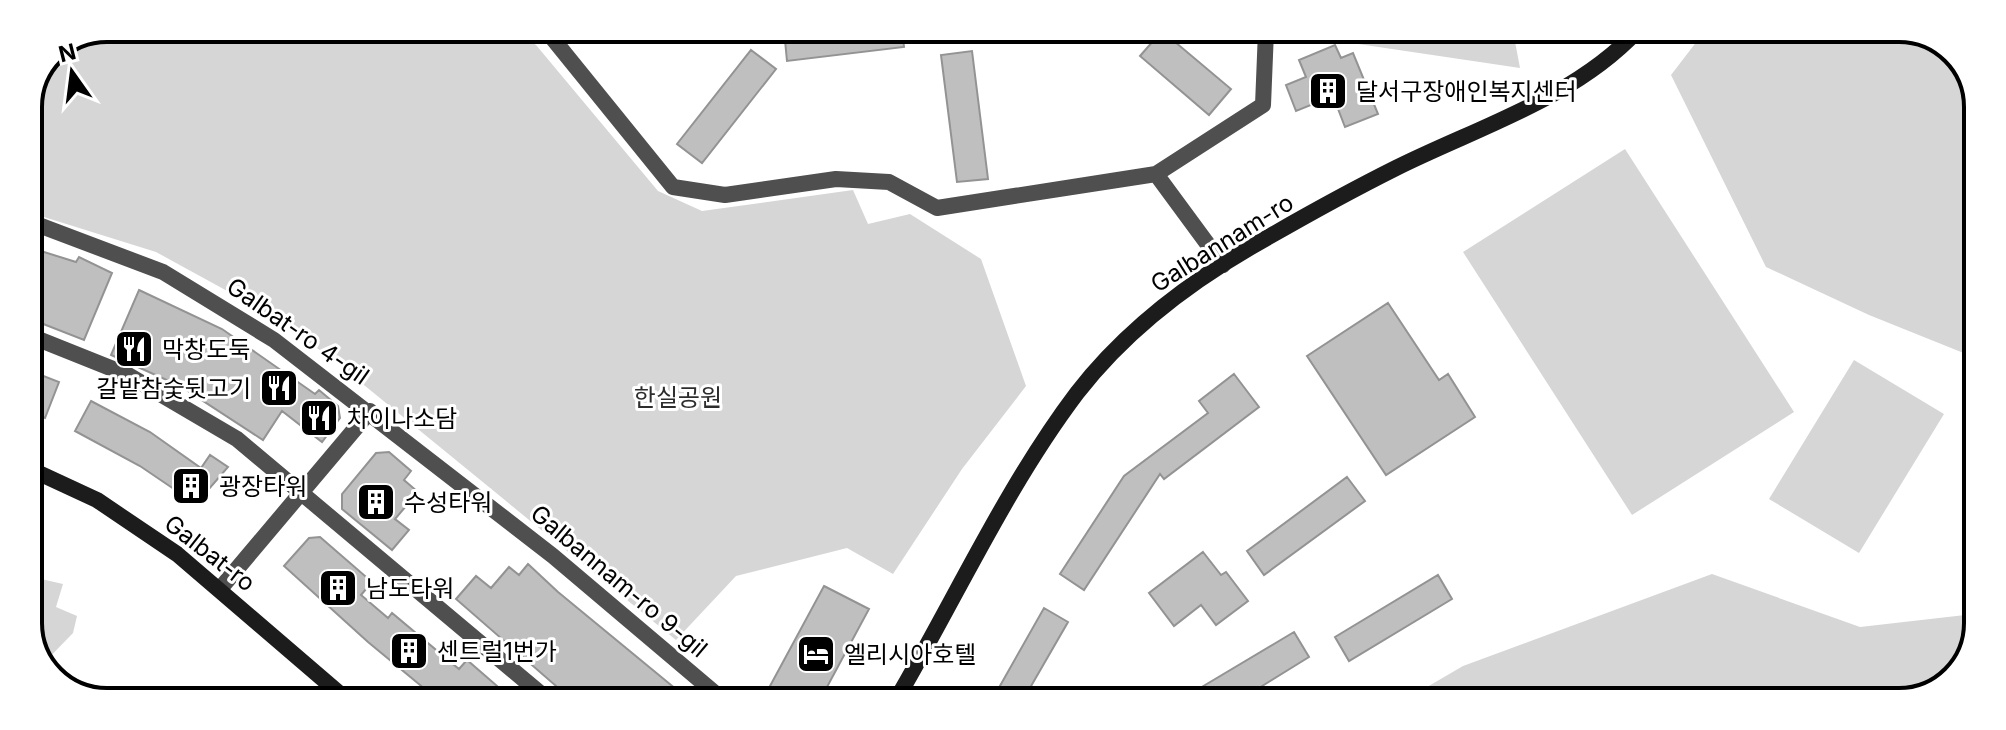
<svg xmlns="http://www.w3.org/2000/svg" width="2006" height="730" viewBox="0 0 2006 730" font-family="Inter,'Noto Sans KR',sans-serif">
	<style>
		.green { fill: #d6d6d6 }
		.building { fill: #bfbfbf; stroke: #939393; stroke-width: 2 }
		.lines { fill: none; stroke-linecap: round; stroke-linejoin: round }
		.street { stroke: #4f4f4f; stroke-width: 16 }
		.secondary { stroke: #1c1c1c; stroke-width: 16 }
		.labels { text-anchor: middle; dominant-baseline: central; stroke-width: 6; stroke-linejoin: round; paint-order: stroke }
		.poi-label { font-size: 24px; fill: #000; stroke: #fff; text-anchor: start }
		.street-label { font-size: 24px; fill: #000; stroke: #fff }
		.park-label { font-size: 24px; fill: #2d2d2d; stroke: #fff }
		.rim { fill: none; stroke: #000; stroke-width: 4 }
	</style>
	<rect width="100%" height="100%" fill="#fff"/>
	<!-- green -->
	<path class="green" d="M107,28L516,29L536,45L658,191L702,211L853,190L868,224L910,214L981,259L1026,386L962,469L893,574L847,548L736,576L676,640L326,354L240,298L156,252L28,212V102L51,51Z
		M1294,31H1513L1520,68L1291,34Z
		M1704,32H1924L1961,58L1978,101L1976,358L1869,315L1766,267L1671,75Z
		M1625,149L1794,412L1632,515L1463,252Z
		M1854,360L1944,414L1859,553L1769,499Z
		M1712,574L1860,627L1974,614V648L1947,686L1900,702L1403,701L1463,666Z
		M28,576L63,584L56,607L77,616L73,633L42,665L28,629Z"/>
	<!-- building -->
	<path class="building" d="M784,30H902L904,47L787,61Z
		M1162,31L1231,89L1209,115L1140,56Z
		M1335,45L1341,58L1353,53L1378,114L1345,127L1333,96L1296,111L1286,85L1306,77L1299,60Z
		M751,50L776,69L702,163L677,144Z
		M972,51L988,179L957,182L941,55Z
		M28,247L76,262L79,257L112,273L84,340L28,318Z
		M139,290L222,329L315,394L319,390L338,406L340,418L322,442L282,411L263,440L180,386L111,355Z
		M1388,303L1439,380L1448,374L1475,417L1386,475L1307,356Z
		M28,370L59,382L45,418L28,412Z
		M1234,374L1259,407L1164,479L1160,474L1084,590L1060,574L1124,476L1208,413L1199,401Z
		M91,401L150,432L201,468L210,455L228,467L196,504L140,466L75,431Z
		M389,452L411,471L404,480L418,492L395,519L409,530L392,550L342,509V494L376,453Z
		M1347,477L1365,501L1264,575L1247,551Z
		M320,537L372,582L361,595L388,618L392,613L459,669L467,660L512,699H437L368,642L284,566L309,538Z
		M1203,552L1221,575L1226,572L1248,601L1216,625L1201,605L1174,626L1149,593Z
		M528,564L558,592L688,699H635L621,688L609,699H571L456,599L476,576L491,588L509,567L519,575Z
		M1438,575L1452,599L1349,661L1335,637Z
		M824,586L869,609L820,700L763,699Z
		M1044,608L1068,622L1023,700H992Z
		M1294,632L1309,657L1238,701L1180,700Z"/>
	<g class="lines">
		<!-- street -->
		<path class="street" d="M545,29L673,187L725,195L836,179L889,182L937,208L1156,174L1263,105L1266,31
			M1156,174L1223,265
			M28,221L163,272L274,340L553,556L722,699
			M28,335L128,375L237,439L547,699
			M220,589L370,411"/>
		<!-- secondary -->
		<path class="secondary" d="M28,468L97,500L177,554L346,699
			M896,700C956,598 1006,487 1077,393C1125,331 1191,281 1258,243C1303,217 1350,191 1396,168C1478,127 1573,99 1637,31"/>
	</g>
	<!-- icons -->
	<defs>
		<g id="building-square" transform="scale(2)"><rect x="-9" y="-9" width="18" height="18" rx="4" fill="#000" stroke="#fff"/><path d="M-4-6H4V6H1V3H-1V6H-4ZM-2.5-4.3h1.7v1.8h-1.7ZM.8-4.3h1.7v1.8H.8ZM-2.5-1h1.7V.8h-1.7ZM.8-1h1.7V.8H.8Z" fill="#fff"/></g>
		<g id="restaurant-square" transform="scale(2)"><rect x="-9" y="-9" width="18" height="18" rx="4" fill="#000" stroke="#fff"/><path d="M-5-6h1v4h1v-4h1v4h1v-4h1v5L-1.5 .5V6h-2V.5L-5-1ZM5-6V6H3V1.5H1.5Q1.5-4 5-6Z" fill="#fff"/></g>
		<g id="hotel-square" transform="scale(2)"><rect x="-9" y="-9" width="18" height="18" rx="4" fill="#000" stroke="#fff"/><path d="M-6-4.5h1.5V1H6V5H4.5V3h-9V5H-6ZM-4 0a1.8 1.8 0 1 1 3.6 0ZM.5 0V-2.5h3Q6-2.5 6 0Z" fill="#fff"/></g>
	</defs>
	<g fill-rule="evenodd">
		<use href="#building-square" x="1328" y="91"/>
		<use href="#restaurant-square" x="134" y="349"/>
		<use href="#restaurant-square" x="279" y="388"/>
		<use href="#restaurant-square" x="319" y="418"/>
		<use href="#building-square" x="191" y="486"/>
		<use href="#building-square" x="376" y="502"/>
		<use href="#building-square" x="338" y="588"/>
		<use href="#building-square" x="409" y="651"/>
		<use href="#hotel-square" x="816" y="654"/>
	</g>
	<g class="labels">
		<!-- poi labels -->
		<g class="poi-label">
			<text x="1356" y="91">달서구장애인복지센터</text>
			<text x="162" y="349">막창도둑</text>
			<text x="251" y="388" text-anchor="end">갈밭참숯뒷고기</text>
			<text x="347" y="418">차이나소담</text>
			<text x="219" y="486">광장타워</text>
			<text x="404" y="502">수성타워</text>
			<text x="366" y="588">남도타워</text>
			<text x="437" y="651">센트럴1번가</text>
			<text x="844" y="654">엘리시아호텔</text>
		</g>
		<!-- street labels -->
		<g class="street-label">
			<text transform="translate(1222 243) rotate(-32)">Galbannam-ro</text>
			<text transform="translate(298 331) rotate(35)">Galbat-ro 4-gil</text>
			<text transform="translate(210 553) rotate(38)">Galbat-ro</text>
			<text transform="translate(619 581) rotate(40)">Galbannam-ro 9-gil</text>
		</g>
		<!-- park labels -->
		<g class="park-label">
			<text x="678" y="397">한실공원</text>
		</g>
	</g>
	<!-- crop -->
	<path d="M0 0H2006V730H0ZM107 42H1899A65 65 0 0 1 1964 107V623A65 65 0 0 1 1899 688H107A65 65 0 0 1 42 623V107A65 65 0 0 1 107 42Z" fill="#fff" fill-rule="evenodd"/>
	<path class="rim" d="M107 42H1899A65 65 0 0 1 1964 107V623A65 65 0 0 1 1899 688H107A65 65 0 0 1 42 623V107A65 65 0 0 1 107 42Z"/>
	<!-- north arrow -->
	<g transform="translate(72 72) rotate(346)" stroke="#ffffff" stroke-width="6" paint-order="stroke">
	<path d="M0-6L14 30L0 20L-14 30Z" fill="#000000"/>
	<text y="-12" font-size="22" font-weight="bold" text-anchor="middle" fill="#000000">N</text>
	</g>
</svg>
